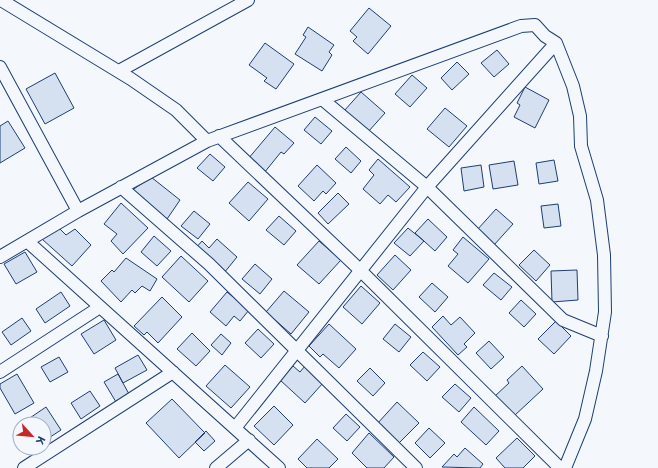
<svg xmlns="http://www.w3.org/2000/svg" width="658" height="468" viewBox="0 0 658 468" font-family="'IBM Plex Sans',sans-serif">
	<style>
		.building { fill: #d5e0f0; stroke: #1d3f73 }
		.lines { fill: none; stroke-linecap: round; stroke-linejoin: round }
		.minor-casing { stroke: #1d3f73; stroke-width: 14 }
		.minor { stroke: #f4f7fb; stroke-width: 12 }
	</style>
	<rect width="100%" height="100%" fill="#f4f7fb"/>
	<!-- building -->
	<path class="building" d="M369,8L391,26L368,54L353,41L357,37L350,31Z
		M308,27L334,45L329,52L332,55L322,71L295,54L306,37L303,35Z
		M265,43L294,64L276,89L264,81L267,78L249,65Z
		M497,50L509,64L494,77L481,63Z
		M457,62L469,74L452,90L441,78Z
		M55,73L74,108L45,124L26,89Z
		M412,75L427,88L410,107L395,94Z
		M525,87L549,100L535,128L514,117L520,105L517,103Z
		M361,92L385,113L368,132L344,111Z
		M445,108L467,126L449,147L427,129Z
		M315,117L332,131L321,144L304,130Z
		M8,121L25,148L0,163V126Z
		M275,127L294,143L284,154L281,152L264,173L248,159Z
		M346,147L361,161L351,173L335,159Z
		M210,154L225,167L213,181L197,168Z
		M378,159L410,187L396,202L388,195L380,204L363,189L374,175L369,170Z
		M554,160L558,181L539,184L536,163Z
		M514,161L518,185L493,189L489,165Z
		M317,165L336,183L326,194L323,191L314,201L298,186Z
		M481,165L484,187L464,191L461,168Z
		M151,177L180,200L165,222L131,191Z
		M248,182L268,199L249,221L229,203Z
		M338,193L349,204L328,224L318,213Z
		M121,203L148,228L123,254L111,241L117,234L104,224Z
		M558,204L561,226L544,228L541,206Z
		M496,209L513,224L494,245L477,230Z
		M194,211L210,224L198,239L181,226Z
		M279,216L296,231L284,245L266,230Z
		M428,219L447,237L435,251L415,233Z
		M59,228L66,235L75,229L91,245L72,266L42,239Z
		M408,228L424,241L410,256L394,243Z
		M154,236L171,251L157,266L141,252Z
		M463,237L489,259L468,283L448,266L458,254L453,250Z
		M217,239L237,257L224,273L195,249L202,241L209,248Z
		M319,241L341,260L319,284L297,265Z
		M534,250L550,265L536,281L519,265Z
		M25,252L37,272L16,284L4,264Z
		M395,255L411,270L393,290L377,275Z
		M181,256L208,281L189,302L162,277Z
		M126,258L157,279L150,291L142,286L135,293L132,290L121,302L101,281L112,270L114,272Z
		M255,264L272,279L260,294L242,279Z
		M577,270L578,300L552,302L551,271Z
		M494,273L512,287L501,300L483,285Z
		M432,283L448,297L435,312L419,297Z
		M361,286L380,303L362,324L343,307Z
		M284,291L309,312L291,334L266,312Z
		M61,292L70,306L45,323L36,309Z
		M227,292L249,310L240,321L234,316L226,326L210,312Z
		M162,297L182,317L158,343L147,332L144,335L134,326Z
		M521,300L536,314L524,327L509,313Z
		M443,316L451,325L460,317L475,333L464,344L467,347L458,355L432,327Z
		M22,318L31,331L11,345L2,332Z
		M104,320L116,340L94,354L81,334Z
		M556,321L571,336L554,354L538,339Z
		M329,324L356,349L339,368L323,354L320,357L309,346Z
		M395,324L411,337L399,352L383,339Z
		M258,329L274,344L261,358L245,343Z
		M192,333L210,351L196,366L177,349Z
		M221,334L231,343L222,355L211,345Z
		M489,341L504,357L491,369L476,353Z
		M423,352L440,367L427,381L410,365Z
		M138,355L147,370L123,383L115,368Z
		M59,357L68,372L50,382L41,367Z
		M225,365L250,387L231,408L206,386Z
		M293,366L300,372L305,366L323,383L305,403L280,380Z
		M522,366L543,389L514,416L495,396L509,383L507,380Z
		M370,368L385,383L373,396L357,381Z
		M17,374L34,403L15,414L0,388V384Z
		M118,374L129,394L116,402L104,382Z
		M455,384L471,398L459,412L442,397Z
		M90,391L100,406L81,419L71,403Z
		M172,399L205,433L179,458L146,423Z
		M397,402L419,423L398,444L377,424Z
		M274,406L293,425L274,445L254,426Z
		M46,407L61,430L44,441V424H21Z
		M474,407L499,431L486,445L461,422Z
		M346,414L360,427L347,441L333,428Z
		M429,428L445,443L430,458L415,443Z
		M206,431L215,441L204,451L195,442Z
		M369,433L394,457L384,468H367L352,453Z
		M517,438L535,456L523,468H505L496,458Z
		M317,439L338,459L329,468H307L298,459Z
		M465,448L483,464L480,468L442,467L454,454L457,457Z"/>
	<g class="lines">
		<!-- minor casing -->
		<g class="minor-casing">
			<path id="minor" d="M1,0L131,79L176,110L207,141
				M0,67L78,211
				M119,71L248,0
				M322,99L427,187L563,320L602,336
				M219,136L360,270L560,468
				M121,187L209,264L416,468
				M27,241L279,468
				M0,257L78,211L207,141L521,26L535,25L545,36L556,43L573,86L580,116L581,146L597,200L604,255L605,312L596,371L585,419L565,468
				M0,372L100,307
				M235,428L427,187L556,43
				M24,468L173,372
				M216,468L249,440"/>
		</g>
		<!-- minor -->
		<use href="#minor" class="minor"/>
	</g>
	<!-- north arrow -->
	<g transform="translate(32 436) rotate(117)"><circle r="19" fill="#f4f7fb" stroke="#9eadc5"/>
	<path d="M0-3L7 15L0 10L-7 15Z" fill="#c62828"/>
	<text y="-6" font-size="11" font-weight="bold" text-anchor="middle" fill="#1d3f73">K</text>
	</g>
</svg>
